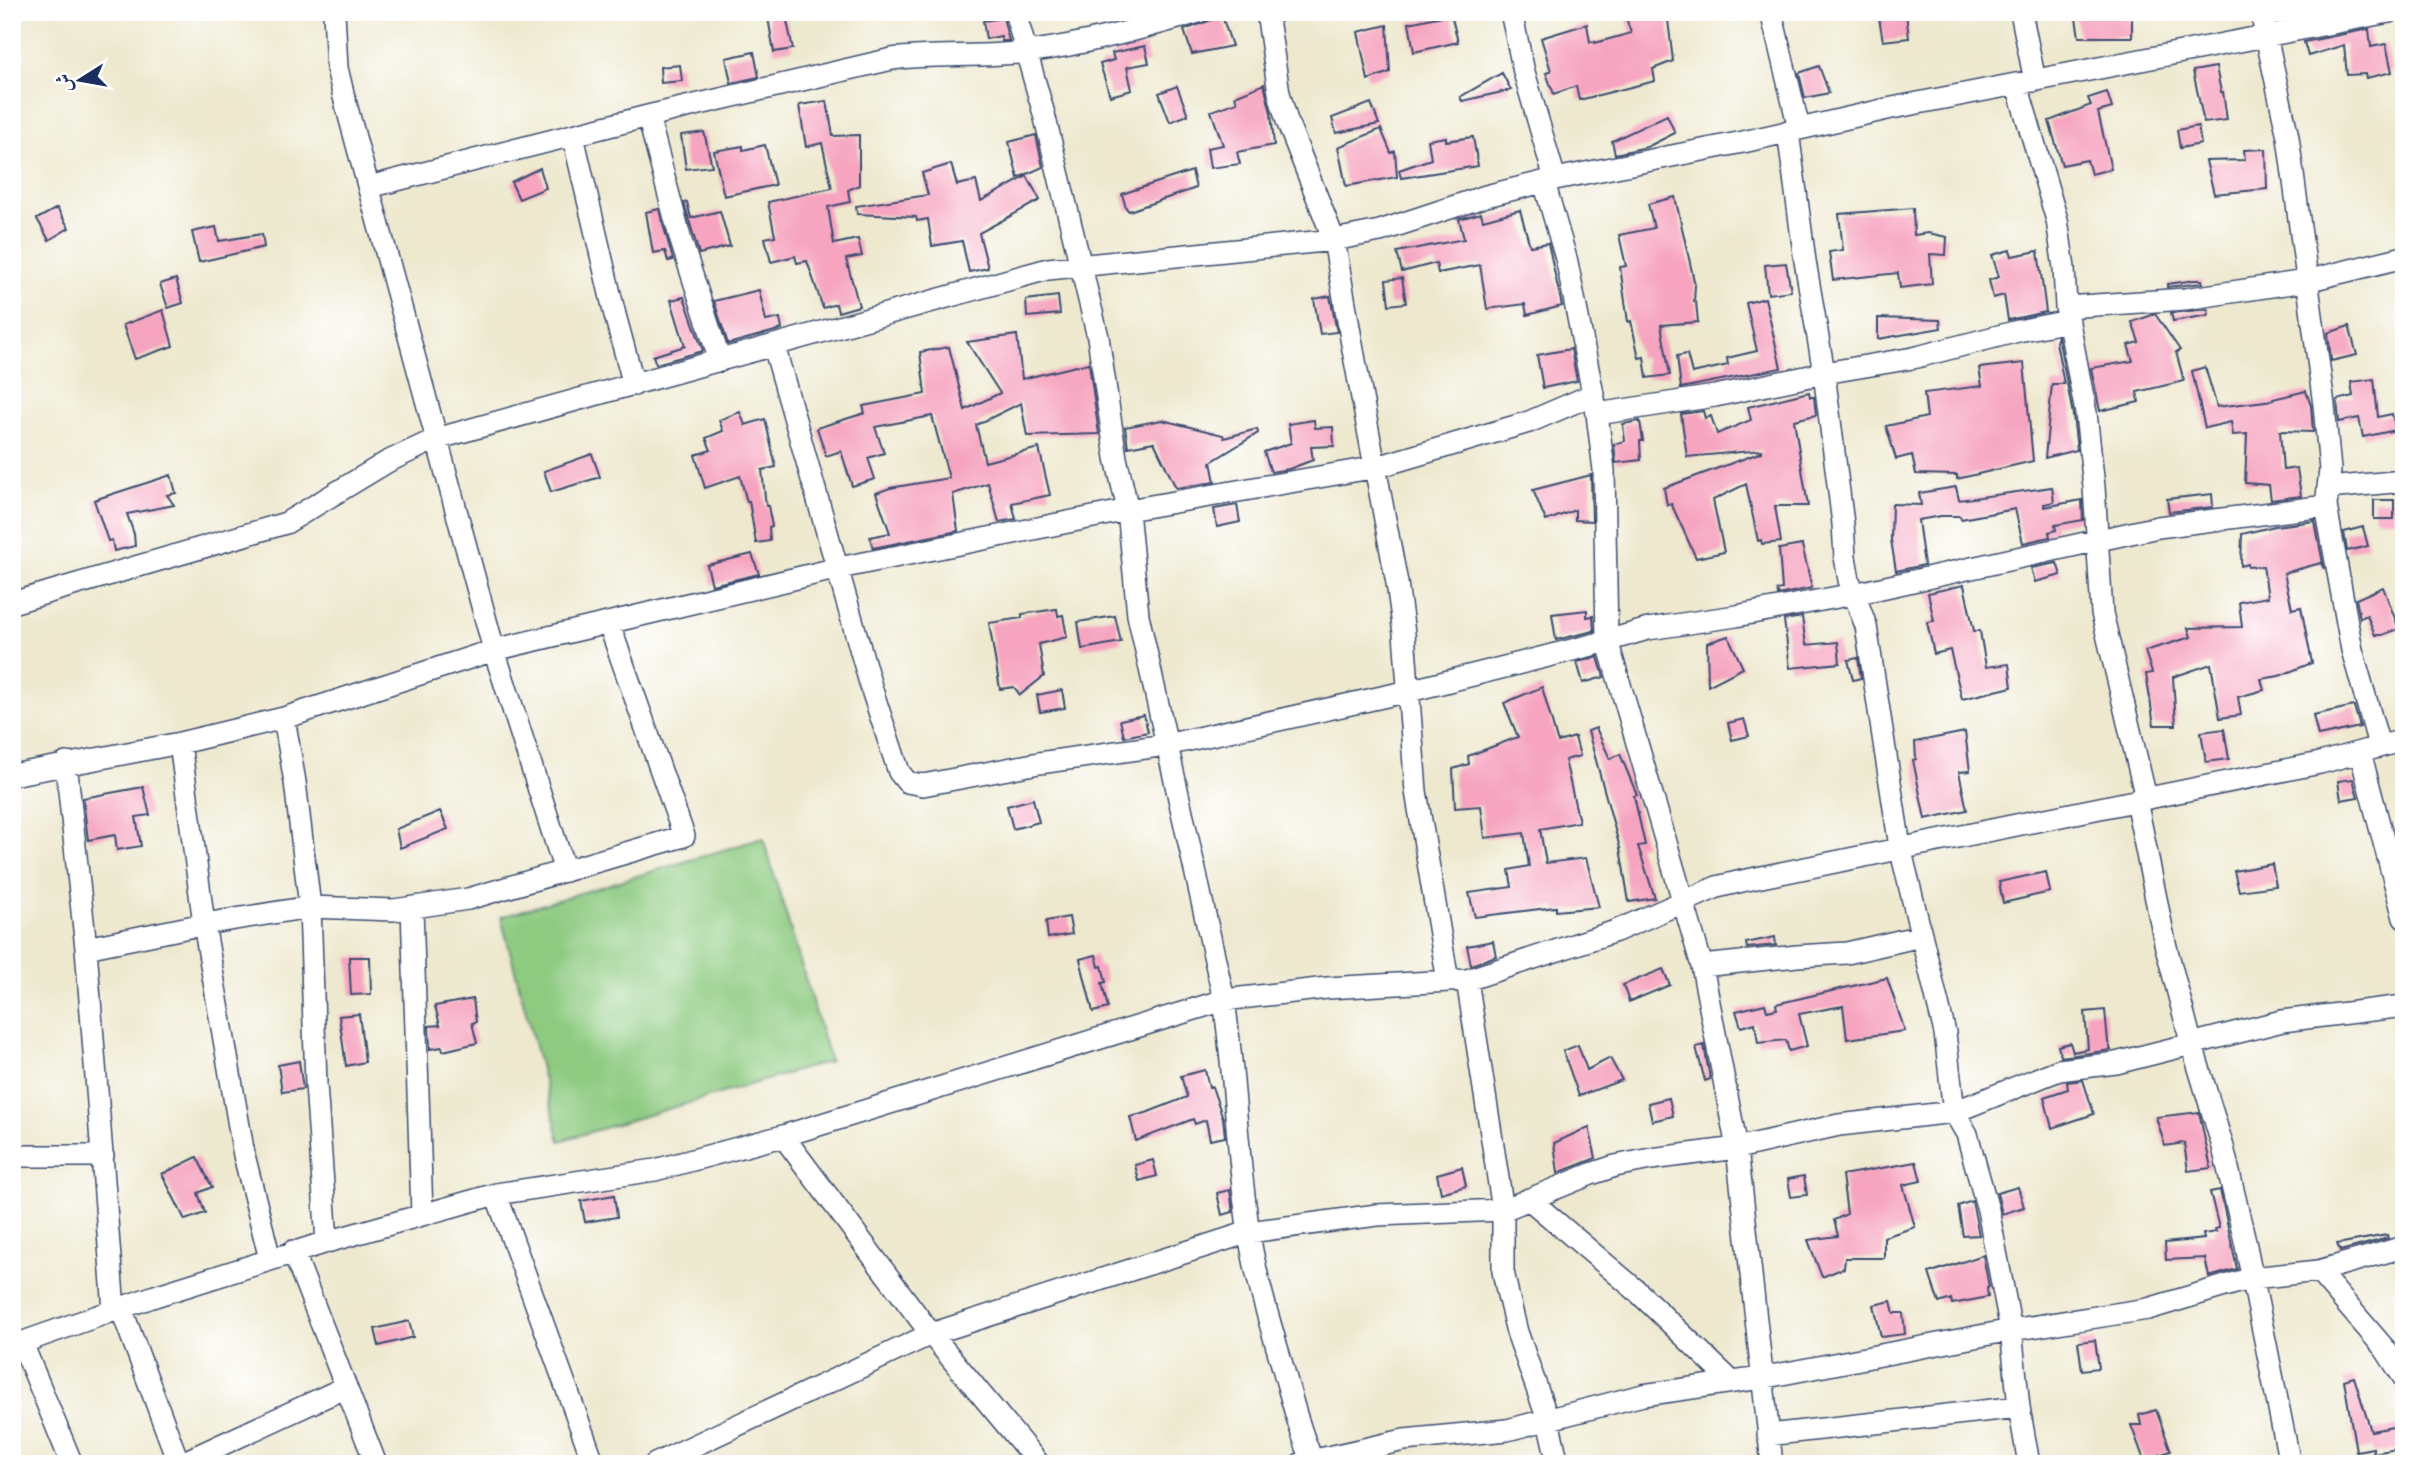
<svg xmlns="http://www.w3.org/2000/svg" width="2416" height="1476" viewBox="0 0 2416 1476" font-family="'Old Standard TT',Amiri,serif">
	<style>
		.green { fill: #8ecb81; stroke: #547d70; stroke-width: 2 }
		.building { fill: #f6a4c0 }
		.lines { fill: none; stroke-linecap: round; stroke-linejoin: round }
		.minor-casing { stroke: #3a4b6f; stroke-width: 24 }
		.minor { stroke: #fff; stroke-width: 21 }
	</style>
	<rect width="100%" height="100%" fill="#fff"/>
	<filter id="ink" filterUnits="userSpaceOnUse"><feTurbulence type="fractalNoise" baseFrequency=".0143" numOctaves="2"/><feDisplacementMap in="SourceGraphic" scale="14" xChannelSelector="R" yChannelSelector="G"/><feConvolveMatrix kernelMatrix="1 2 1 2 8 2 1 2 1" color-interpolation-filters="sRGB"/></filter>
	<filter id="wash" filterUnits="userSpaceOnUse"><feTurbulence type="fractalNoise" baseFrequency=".00686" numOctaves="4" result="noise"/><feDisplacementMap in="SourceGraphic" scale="28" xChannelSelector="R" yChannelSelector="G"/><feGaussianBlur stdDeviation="1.57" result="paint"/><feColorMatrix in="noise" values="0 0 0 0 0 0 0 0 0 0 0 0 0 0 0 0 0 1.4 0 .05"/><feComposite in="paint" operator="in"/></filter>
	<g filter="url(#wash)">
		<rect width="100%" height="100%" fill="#ede8ce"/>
		<!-- green -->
		<path class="green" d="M763,838L830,1061L560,1141L501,917Z"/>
		<g id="blocks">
			<!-- building -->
			<path class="building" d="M767,12H785L793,49L774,52Z
				M1624,12H1667L1673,61L1653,69L1655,81L1579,100L1576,86L1554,94L1546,73L1551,71L1541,38L1587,24L1590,42L1595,41V43L1631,33Z
				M1906,13L1909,38L1883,41L1879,18Z
				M2100,13H2132V37H2079L2076,18Z
				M1451,14L1458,42L1414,52L1409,23Z
				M1222,16L1232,46L1192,54L1184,30Z
				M1003,18L1009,41H1001V36L986,39L983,21Z
				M1387,25L1390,72L1368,80L1358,32Z
				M2369,29L2371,47L2386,44L2392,72L2366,78L2365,74L2347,75L2344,45L2308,56L2304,42Z
				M1145,46L1149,63L1127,67L1132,90L1110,96L1100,64L1114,60L1112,53Z
				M754,52L759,77L731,83L726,58Z
				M680,65L682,81L661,83L660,67Z
				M1819,66L1829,93L1805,98L1799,73Z
				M2216,67L2221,92H2223L2227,120L2204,123L2193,71Z
				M1502,73L1511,90L1462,101L1460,97Z
				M1264,84L1271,113L1274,145L1237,152L1240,164L1210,168L1207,148L1223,145L1211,111L1237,102L1235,96Z
				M1177,86L1188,115L1170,122L1159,93Z
				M2107,92L2112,108L2098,112L2111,169L2091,174L2087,160L2062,165L2049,121L2091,105L2088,98Z
				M827,101L833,136L859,135V185L848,190L850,202L828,207L834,244L858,239L862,256L846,259L859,306L838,312L836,304L823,308L807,261L797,263L795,256L771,262L765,238L775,236L768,202L832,188L822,143L806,147L799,105Z
				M1371,103L1379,124L1336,133L1332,118Z
				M1667,115L1675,133L1647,147L1615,154L1612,141Z
				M2198,126L2201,144L2180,148L2177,130Z
				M1381,129L1391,153L1395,151L1397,177L1346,186L1338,147Z
				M704,132L712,166L686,169L681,135Z
				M1036,135L1043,167L1018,178L1009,142Z
				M1446,137V141L1473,137L1478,166L1401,178L1399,170L1431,159L1428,140Z
				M765,145L775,185L724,196L714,151L743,146V150Z
				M2266,149L2267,189L2214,194L2206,161L2245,160L2244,150Z
				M951,164L957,185L976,181L981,201L1027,176L1040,200L979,233L988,268L969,272L962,241L932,246L928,219L917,221L916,217L857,214L856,206L928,195L922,173Z
				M540,168L546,188L519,199L511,182Z
				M1192,171L1196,188L1129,211L1126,208L1122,194Z
				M1675,197L1695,285L1694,302H1696L1698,322L1661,325L1670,375L1647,378L1644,357L1639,358L1631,321L1628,322L1620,267L1626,266L1619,235L1654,228L1648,204Z
				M687,202L691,218L720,211L730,246L699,254L684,203Z
				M57,208L69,228L49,240L37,219Z
				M1913,208L1914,235L1928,233L1947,237L1946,255L1930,254L1932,284L1900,288L1898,273L1833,280L1829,252L1843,250L1839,214Z
				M659,209L673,260L668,261L665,251L653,253L646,212Z
				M1520,210L1530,246L1548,243L1562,306L1527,315L1525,304L1487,309L1480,265L1438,273L1436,263L1402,272L1397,252L1464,239L1459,219L1481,213L1483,220Z
				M216,227L219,241L262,234L264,247L199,262L192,232Z
				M2010,250L2012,256L2038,251L2046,312L2008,320L2004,295L1993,298L1989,280L1999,277L1992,255Z
				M1786,263L1791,291L1768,294L1765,265Z
				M1402,278L1406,303L1389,305L1386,280Z
				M176,279L183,303L168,308L160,284Z
				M2195,280H2202L2203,283L2167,287V284Z
				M759,290L766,321L780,318L782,329L728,344L714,301Z
				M1058,296L1060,314L1027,317L1026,300Z
				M1330,296L1337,332L1320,334L1314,299Z
				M684,297L703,351L656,364L653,356L685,346L671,300Z
				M1765,298L1781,368L1681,388L1677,356L1687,354L1692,373L1728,365L1727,358L1757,351L1746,303Z
				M2208,309L2209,315L2173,321L2171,313Z
				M163,310L173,346L135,359L123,325Z
				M2155,314L2180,350L2176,352L2184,381L2137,392L2139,402L2100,411L2091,368L2133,361L2128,345L2139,342L2132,322Z
				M1878,318L1940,320L1941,328L1878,339Z
				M2349,326L2357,355L2331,361L2328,333Z
				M1017,335L1022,379L1089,363L1099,434L1027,436L1021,403L976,425L985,462L1039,448L1050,495L1012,503L1016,519L999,522L988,483L953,494L958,531L873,548L870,537L890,533L876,493L890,488L949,478L932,416L875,427L884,453L868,458L875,479L852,486L841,451L826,456L817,428L865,413L863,406L925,394L920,352L949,347L965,410L1000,393L967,342Z
				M2058,336L2073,415L2077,450L2045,458L2052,384H2064L2056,342Z
				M1571,349L1577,381L1543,388L1537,355Z
				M2024,363L2033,461L1957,479V475L1916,474L1912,455L1896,459L1886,426L1927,417L1924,393L1982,386L1979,368Z
				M2205,367L2217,407L2273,400V399L2306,391L2311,406L2313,432L2280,431L2283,470L2297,468L2301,496L2271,500L2269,485L2245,483L2247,434L2233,435L2231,422L2205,428L2192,371Z
				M2374,379L2378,417L2392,414L2396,430L2363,437L2359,418L2339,422L2337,400L2353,396L2351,382Z
				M1809,392L1810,397H1814L1816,415L1794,420L1808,506H1775L1781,542L1762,544L1761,540L1758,541L1746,484L1713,500L1724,552L1696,558L1671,503L1667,505L1664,488L1762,452V450L1687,457L1681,414L1703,411L1705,418L1711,416L1717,434L1751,420L1748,407Z
				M740,412L745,425L765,419L776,467L762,470L766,506H768L772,526L769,527L770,541L756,543L749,501L747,502L740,476L705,488L695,455L711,450L706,438L723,431L719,420Z
				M1162,420L1223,435L1224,438L1257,429L1258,433L1211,462L1215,482L1176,488L1154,442L1128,447L1125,427Z
				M1314,420L1315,428L1333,427L1334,446L1311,447L1313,460L1289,469L1271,472L1264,452L1291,443L1288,424Z
				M1640,421L1643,441H1640L1641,460L1616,463L1614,444L1625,441L1623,424Z
				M592,454L600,477L551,492L544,471Z
				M171,475L176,493L167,495L174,505L127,514L134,534L135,546L114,551L112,540L108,541L94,500Z
				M1591,475L1592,521L1575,520V510L1546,521L1533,490Z
				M1956,487L1959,500L2052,487L2054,502L2044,504V507L2082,500L2083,520L2055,525L2056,530L2049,532L2050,537L2023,543L2015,509L1961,519L1960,516H1941L1918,520L1924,565L1896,571L1891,540L1892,504L1921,505L1919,493Z
				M2212,494L2213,507L2169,512L2167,499Z
				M2374,500H2394V519H2374Z
				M1237,505L1240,522L1217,527L1214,509Z
				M2315,521L2324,569L2321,563L2284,573L2292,609L2301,607L2312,663L2279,676L2261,679L2264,690L2238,697L2241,715L2220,718L2211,664L2173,677L2176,725H2154L2146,674L2152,673L2145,651L2191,637L2188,628L2242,627L2239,602L2268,597L2263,566L2248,567V564L2241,566L2242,534L2275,526Z
				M2363,527L2368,546L2347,551L2344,532Z
				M1802,545L1812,588L1778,595L1777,590L1782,589L1779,549Z
				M752,554L759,574L712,585L707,565Z
				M2057,563L2061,575L2035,582L2031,568Z
				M1964,585L1974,631H1980L1986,667L2009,664L2012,687L1962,699L1950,650L1934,654L1927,622L1934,621L1928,593Z
				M2383,587L2399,629L2382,635H2375L2367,615L2360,618L2356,599Z
				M1057,609L1058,616L1063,615L1067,637L1039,644L1044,676L1020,695L1014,687L1000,689L989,623L1022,618V614Z
				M1587,610V617L1593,616L1594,631L1556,640L1552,614Z
				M1115,616L1121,642L1082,649L1078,622Z
				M1802,617L1806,645L1838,642L1840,663L1790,668L1784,620Z
				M1728,636L1743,668L1708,686L1707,643Z
				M1598,657L1604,677L1583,683L1577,662Z
				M1858,658L1861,678L1853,680L1848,660Z
				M1542,687L1557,740L1558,742L1575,737L1580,756L1565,760L1579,822L1540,829L1546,863L1586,858L1599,907L1556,911V907L1475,917L1469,893L1512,887L1509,870L1529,866L1524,833L1485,838L1481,806L1455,808L1453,769L1469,764L1468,756L1518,737L1504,703Z
				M1062,690L1065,708L1040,712L1037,695Z
				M2354,706L2360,727L2318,736L2313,715Z
				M1144,715L1148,732L1124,737L1120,720Z
				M1744,719L1749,736L1732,740L1728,723Z
				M1596,728L1610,759L1620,754L1637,795L1634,796L1645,845L1638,846L1655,898L1629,902L1620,848L1588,731Z
				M2224,729L2229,759L2206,762L2201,732Z
				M1965,732L1970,771L1959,772L1967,810L1925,819L1913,760L1916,759L1915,742Z
				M2353,779L2358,797L2341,800L2338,781Z
				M143,787L150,815L136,817L141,846L117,850L115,835L88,840L83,798Z
				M1033,799L1039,822L1013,829L1007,806Z
				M440,811L448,829L400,848L396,829Z
				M2272,864L2276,886L2239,891L2234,871Z
				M2046,872L2050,892L2003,903L1999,882Z
				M1069,917L1072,934L1048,938L1046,921Z
				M1775,937L1776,945L1747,948L1746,943Z
				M1493,941L1496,956L1471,965L1467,946Z
				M1096,955L1099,967L1102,966L1106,982L1102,983L1108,1008L1093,1012L1080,959Z
				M349,957H370L371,994L351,995Z
				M1663,969L1670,985L1629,1002L1623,985Z
				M1887,978L1905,1031L1847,1039L1843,1006L1799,1014L1807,1046L1789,1051L1786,1040L1758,1043L1755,1023L1741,1027L1736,1011L1765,1004L1767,1011L1777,1009L1776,1004Z
				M473,999L476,1022L472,1023L477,1043L443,1051L442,1047L430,1049L429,1026L440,1025L435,1006Z
				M2105,1010L2108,1042L2111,1050L2061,1057L2058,1046L2070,1043L2073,1052L2088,1049L2085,1012Z
				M359,1014L365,1062L346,1066L339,1016Z
				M1578,1045L1587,1070L1610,1058L1622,1080L1579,1096L1563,1051Z
				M1704,1045L1710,1079L1705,1081L1696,1047Z
				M299,1061L303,1089L282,1092L278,1065Z
				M1205,1070L1209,1088L1212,1087L1223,1118L1225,1137L1210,1140L1206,1120L1195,1124L1193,1119L1136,1141L1130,1117L1146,1113L1187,1097L1181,1076Z
				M2083,1080L2094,1114L2052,1128L2044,1097L2068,1089L2067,1082Z
				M1669,1098L1673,1116L1652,1121L1648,1103Z
				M2199,1112L2211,1168L2188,1171L2184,1143L2165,1146L2156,1117Z
				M1589,1127L1596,1158L1558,1173L1554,1143Z
				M197,1157L212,1187L198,1193L205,1213L185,1220L162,1174Z
				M1153,1160L1157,1176L1139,1181L1135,1165Z
				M1916,1162L1921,1181L1903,1185L1915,1227L1884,1237V1258H1845L1844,1268L1822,1277L1808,1240L1838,1236L1834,1220L1847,1214L1842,1175Z
				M1462,1167L1466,1186L1441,1193L1437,1174Z
				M1804,1176L1807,1195L1791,1197L1788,1179Z
				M2018,1187L2024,1207L2002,1214L1997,1193Z
				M1230,1190L1233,1212L1222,1215L1217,1193Z
				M2220,1190L2237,1269L2209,1277L2205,1258L2166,1260L2165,1243L2204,1239L2203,1234L2216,1232L2215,1229L2219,1228L2210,1192Z
				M614,1195L617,1217L585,1222L581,1201Z
				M1972,1201L1979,1235L1963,1236L1958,1206Z
				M2387,1235L2388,1238L2340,1251L2337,1244Z
				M1983,1255L1989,1287L1987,1288L1988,1297L1952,1304L1951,1299L1939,1303L1929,1273Z
				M1891,1301L1894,1313H1903L1905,1334L1881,1337L1874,1305Z
				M409,1321L413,1337L379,1346L375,1329Z
				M2095,1340L2099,1368L2082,1370L2078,1342Z
				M2354,1377L2371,1431L2404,1425V1448L2373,1453V1448L2356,1451L2344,1380Z
				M2156,1410L2171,1451L2144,1460L2131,1425H2141L2139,1415Z"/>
		</g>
	</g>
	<g filter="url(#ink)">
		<use href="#blocks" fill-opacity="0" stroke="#3a4b6f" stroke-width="2"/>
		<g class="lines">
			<!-- minor casing -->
			<g class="minor-casing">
				<path id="minor" d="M334,12L337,68L344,97L494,650L565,871
					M1015,12L1044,114L1098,337L1116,458L1128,510L1138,615L1224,1000C1235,1077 1237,1156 1249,1233C1256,1279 1270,1323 1283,1368C1292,1400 1300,1433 1314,1464
					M1267,12L1279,93L1287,121L1334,240L1353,350L1397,583L1404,633L1416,791L1448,981
					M1511,12L1524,72L1555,179
					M1771,12L1799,128
					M2021,12L2035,81
					M2261,12L2288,137L2324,405L2330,470L2326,506L2352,650L2379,745
					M2017,85L2057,220L2064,268L2066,307L2086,413L2094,487L2102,613L2146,798
					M648,116L681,241L720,361
					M1788,131L1805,261L1824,373L1843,524L1845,557L1849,580L1866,626L1900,847L1945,1033L1954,1112L1967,1134L1988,1210L2011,1330L2019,1407L2029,1464
					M573,136L615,315L634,385
					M1544,182L1567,262L1597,414L1604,470L1607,640L1702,966L1737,1148L1772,1464
					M369,187L648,116L892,59C936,53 982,58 1026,52C1083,45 1144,28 1199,12
					M2066,307L2185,299L2306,281L2404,257
					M774,346L872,690L899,772L907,782L923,785L1039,763L1166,745L1409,691L1596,644L1648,629L1736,616L1854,594L2158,527L2326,506
					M1597,414L1715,396L1824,373L1913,358L2018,331L2069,321
					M2328,488L2404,481
					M12,603L286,523L387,462L436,439L1048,269L1334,240L1380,231L1486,196L1555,179L1743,142L1887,109L2389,12
					M284,718L295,782L310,907L316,1084L327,1242
					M180,743L204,924L244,1155L270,1259
					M2360,752L2404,918
					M66,763L86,948L114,1310
					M12,775L180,743L284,718L494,650L839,568L1128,510L1377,467L1529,422L1594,394
					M2136,800L2165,943L2191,1042L2223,1147L2245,1241L2290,1464
					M412,908L422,1215
					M86,948L204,924L310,907L394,910L468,899L684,836L609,624
					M1702,966L1797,956L1847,953L1921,936
					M1467,980L1503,1210V1271L1508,1295L1517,1332L1548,1420L1558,1464
					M783,1136L931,1334L1039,1464
					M12,1156H103
					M496,1194L594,1464
					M1529,1199L1637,1291L1732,1382
					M293,1251L376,1464
					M2318,1271L2385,1349L2404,1378
					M121,1308L179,1464
					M22,1343L72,1464
					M12,1346L155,1296L327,1242L496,1194L655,1170L783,1136L1224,1000L1327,988L1467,980L1616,931L1717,887L1742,881L2320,763L2404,740
					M1768,1435L2019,1407
					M1302,1463L1404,1440L1507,1430L1643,1395L1761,1378L2011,1330L2148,1309L2252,1278L2318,1271L2404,1247
					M180,1464L346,1387
					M655,1464L931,1334L1249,1232L1377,1215L1503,1210L1591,1174L1615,1166L1651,1159L1737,1148L1839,1125L1954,1112L2059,1070L2116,1063L2282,1021L2404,1006"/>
			</g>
			<!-- minor -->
			<use href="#minor" class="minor"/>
		</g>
	</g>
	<!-- margin -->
	<rect width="2416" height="1476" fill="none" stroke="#fff" stroke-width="42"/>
	<!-- north arrow -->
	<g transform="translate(80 80) rotate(259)" stroke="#ffffff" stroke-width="5" paint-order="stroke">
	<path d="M0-5L12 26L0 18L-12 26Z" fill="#1b2f5e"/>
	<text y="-10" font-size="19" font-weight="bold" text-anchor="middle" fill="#1b2f5e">ش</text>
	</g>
</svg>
